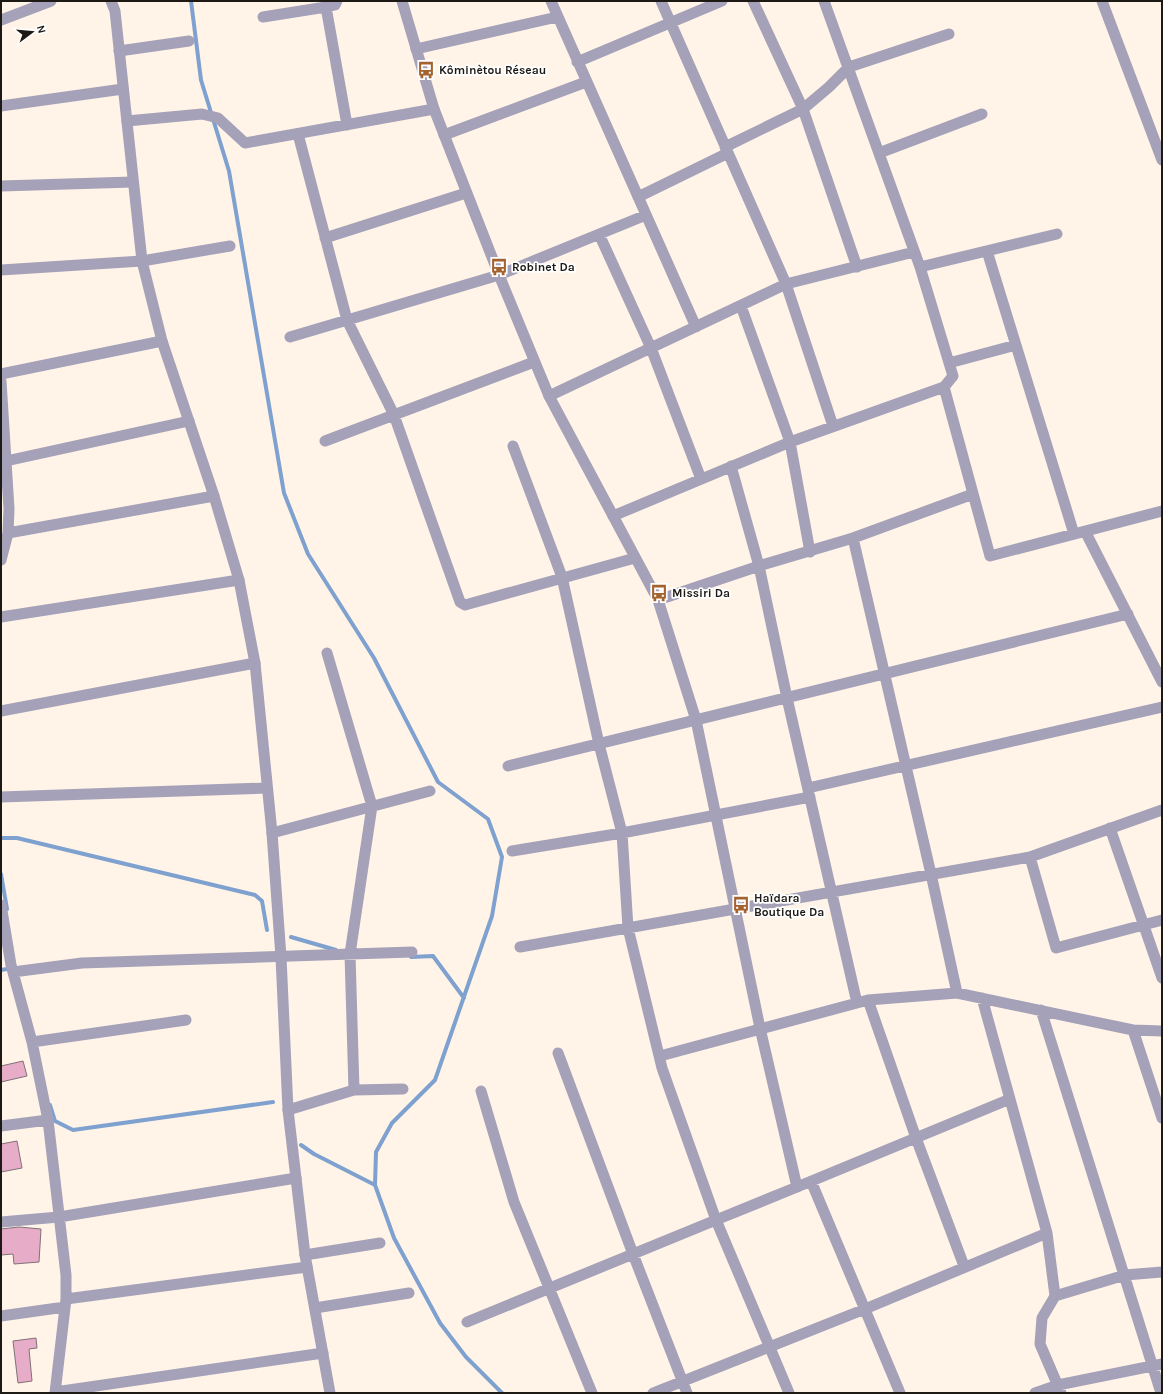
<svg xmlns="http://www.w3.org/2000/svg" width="1163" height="1394" viewBox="0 0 1163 1394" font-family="Karla,sans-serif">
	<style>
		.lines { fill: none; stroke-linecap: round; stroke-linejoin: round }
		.stream { stroke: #7ea1cf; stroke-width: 4 }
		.building { fill: #e7acc8; stroke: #807178 }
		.minor { stroke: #a4a1b9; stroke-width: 11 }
		.tertiary { stroke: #a4a1b9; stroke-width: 11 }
		.labels { text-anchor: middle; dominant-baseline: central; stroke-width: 3.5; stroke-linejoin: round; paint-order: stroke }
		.poi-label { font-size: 12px; font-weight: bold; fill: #1d1915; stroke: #fff; text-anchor: start }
	</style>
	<rect width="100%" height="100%" fill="#fff4e7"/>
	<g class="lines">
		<!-- stream -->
		<path class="stream" d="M191,1L201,80L229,171L284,493L308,554L374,658L438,782L488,819L502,857L492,916L435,1080L392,1123L376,1152L375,1185L394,1238L440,1323L466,1357L502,1393
			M1,838H17L255,895L262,901L267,930
			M1,874L7,909
			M291,937L336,950
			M411,957L433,956L464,998
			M1,970L7,969
			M50,1105L55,1121L73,1130L273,1102
			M301,1145L314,1154L375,1185"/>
	</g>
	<!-- building -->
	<path class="building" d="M23,1061L27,1076L1,1082V1066Z
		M17,1141L22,1168L1,1172V1144Z
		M19,1227L41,1229L39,1262L14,1264L13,1254L1,1255V1229Z
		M36,1338L37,1348L29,1349L32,1381L18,1383L13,1341Z"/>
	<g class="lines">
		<!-- minor -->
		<path class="minor" d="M551,1L696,327
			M661,1L786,284L833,426
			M753,1L803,109L857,267
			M1102,1L1162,160
			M326,7L347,125
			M263,17L326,7L335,5L337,1
			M1,20L51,1
			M416,49L557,17
			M119,51L189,41
			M577,62L722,1
			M1,106L123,89
			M127,121L202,114L218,118L245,143L434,109
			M298,134L347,320L394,415L460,602L465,605L635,558
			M444,135L586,82
			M725,147L803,109L829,87L849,67L949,34
			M879,153L982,114
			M1,186L133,182
			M638,197L728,153
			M599,234L651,348L701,479
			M325,238L466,193
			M987,251L1074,534
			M920,267L1057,234
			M1,270L142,261L230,246
			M741,306L790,442L810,552
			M290,337L499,275L646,215
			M949,363L1016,345
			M1,374L162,341
			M1,381L9,509L8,533L1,560
			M944,387L990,556L1162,511
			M549,396L786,284L914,252
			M325,441L534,362
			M6,461L189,421
			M731,466L759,566L787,698L857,1003
			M613,516L790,442L944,387L953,376L920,267L824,1
			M1085,531L1162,682
			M8,533L214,496
			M853,538L931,874L957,993
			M658,600L759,566L853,538L973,494
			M1,617L239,580
			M327,653L372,806L350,954L354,1090
			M1,711L255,663
			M508,766L1128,614
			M808,788L1162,707
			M1,797L267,788
			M1110,828L1162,978
			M272,833L430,791
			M512,851L622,833L810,797
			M1030,857L1056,948L1162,920
			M1,905L11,965L32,1042L48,1120L66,1275V1299L55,1393
			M520,947L1030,857L1162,810
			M13,972L82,963L412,952
			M982,998L1047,1233L1055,1296L1042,1318L1040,1344L1061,1393
			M868,1000L916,1138L964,1266
			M1041,1010L1161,1393
			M1133,1030L1162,1118
			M32,1042L186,1020
			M558,1053L633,1254L687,1393
			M660,1056L868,1000L957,993L1133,1030L1162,1031
			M481,1091L514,1202L592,1393
			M288,1110L354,1090L403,1089
			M1,1126L48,1120
			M811,1181L900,1393
			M797,1187L1010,1099
			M1,1222L59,1217L296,1178
			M305,1255L380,1243
			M1055,1296L1125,1275L1162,1272
			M66,1299L307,1267
			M315,1308L409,1293
			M1,1316L65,1307
			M467,1322L716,1220L662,1068L628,928L622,833L599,744L562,577L513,446
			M55,1392L323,1353
			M653,1393L865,1309L1047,1233
			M1035,1393L1058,1385L1162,1364"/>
		<!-- tertiary -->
		<path class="tertiary" d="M111,1L115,11L142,261L162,341L214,496L239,580L255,663L272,833L281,957L288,1110L305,1255L330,1393
			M402,1L434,109L499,275L549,396L658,600L696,720L760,1028L797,1187L716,1220L789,1393"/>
	</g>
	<!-- icons -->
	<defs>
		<g id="bus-bare" transform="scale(1.38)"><path d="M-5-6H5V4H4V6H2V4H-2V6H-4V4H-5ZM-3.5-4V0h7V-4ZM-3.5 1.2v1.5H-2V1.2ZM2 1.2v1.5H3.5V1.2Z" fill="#a4622f" stroke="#fff" stroke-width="2.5" paint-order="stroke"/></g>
	</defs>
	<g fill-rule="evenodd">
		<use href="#bus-bare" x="426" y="70"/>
		<use href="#bus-bare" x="499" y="267"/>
		<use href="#bus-bare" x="659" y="593"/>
		<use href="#bus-bare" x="741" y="905"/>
	</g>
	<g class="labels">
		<!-- poi labels -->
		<g class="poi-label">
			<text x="439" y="70">Kôminètou Réseau</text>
			<text x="512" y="267">Robinet Da</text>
			<text x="672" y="593">Missiri Da</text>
			<text x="754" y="898">Haïdara<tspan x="754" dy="14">Boutique Da</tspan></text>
		</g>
	</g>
	<!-- border -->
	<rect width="1163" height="1394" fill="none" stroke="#1d1915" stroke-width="4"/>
	<!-- north arrow -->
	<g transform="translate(32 32) rotate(74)" stroke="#ffffff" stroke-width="3" paint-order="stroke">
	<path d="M0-3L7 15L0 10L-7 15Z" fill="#1d1915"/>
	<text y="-6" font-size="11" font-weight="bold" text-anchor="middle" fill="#1d1915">N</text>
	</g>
</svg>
